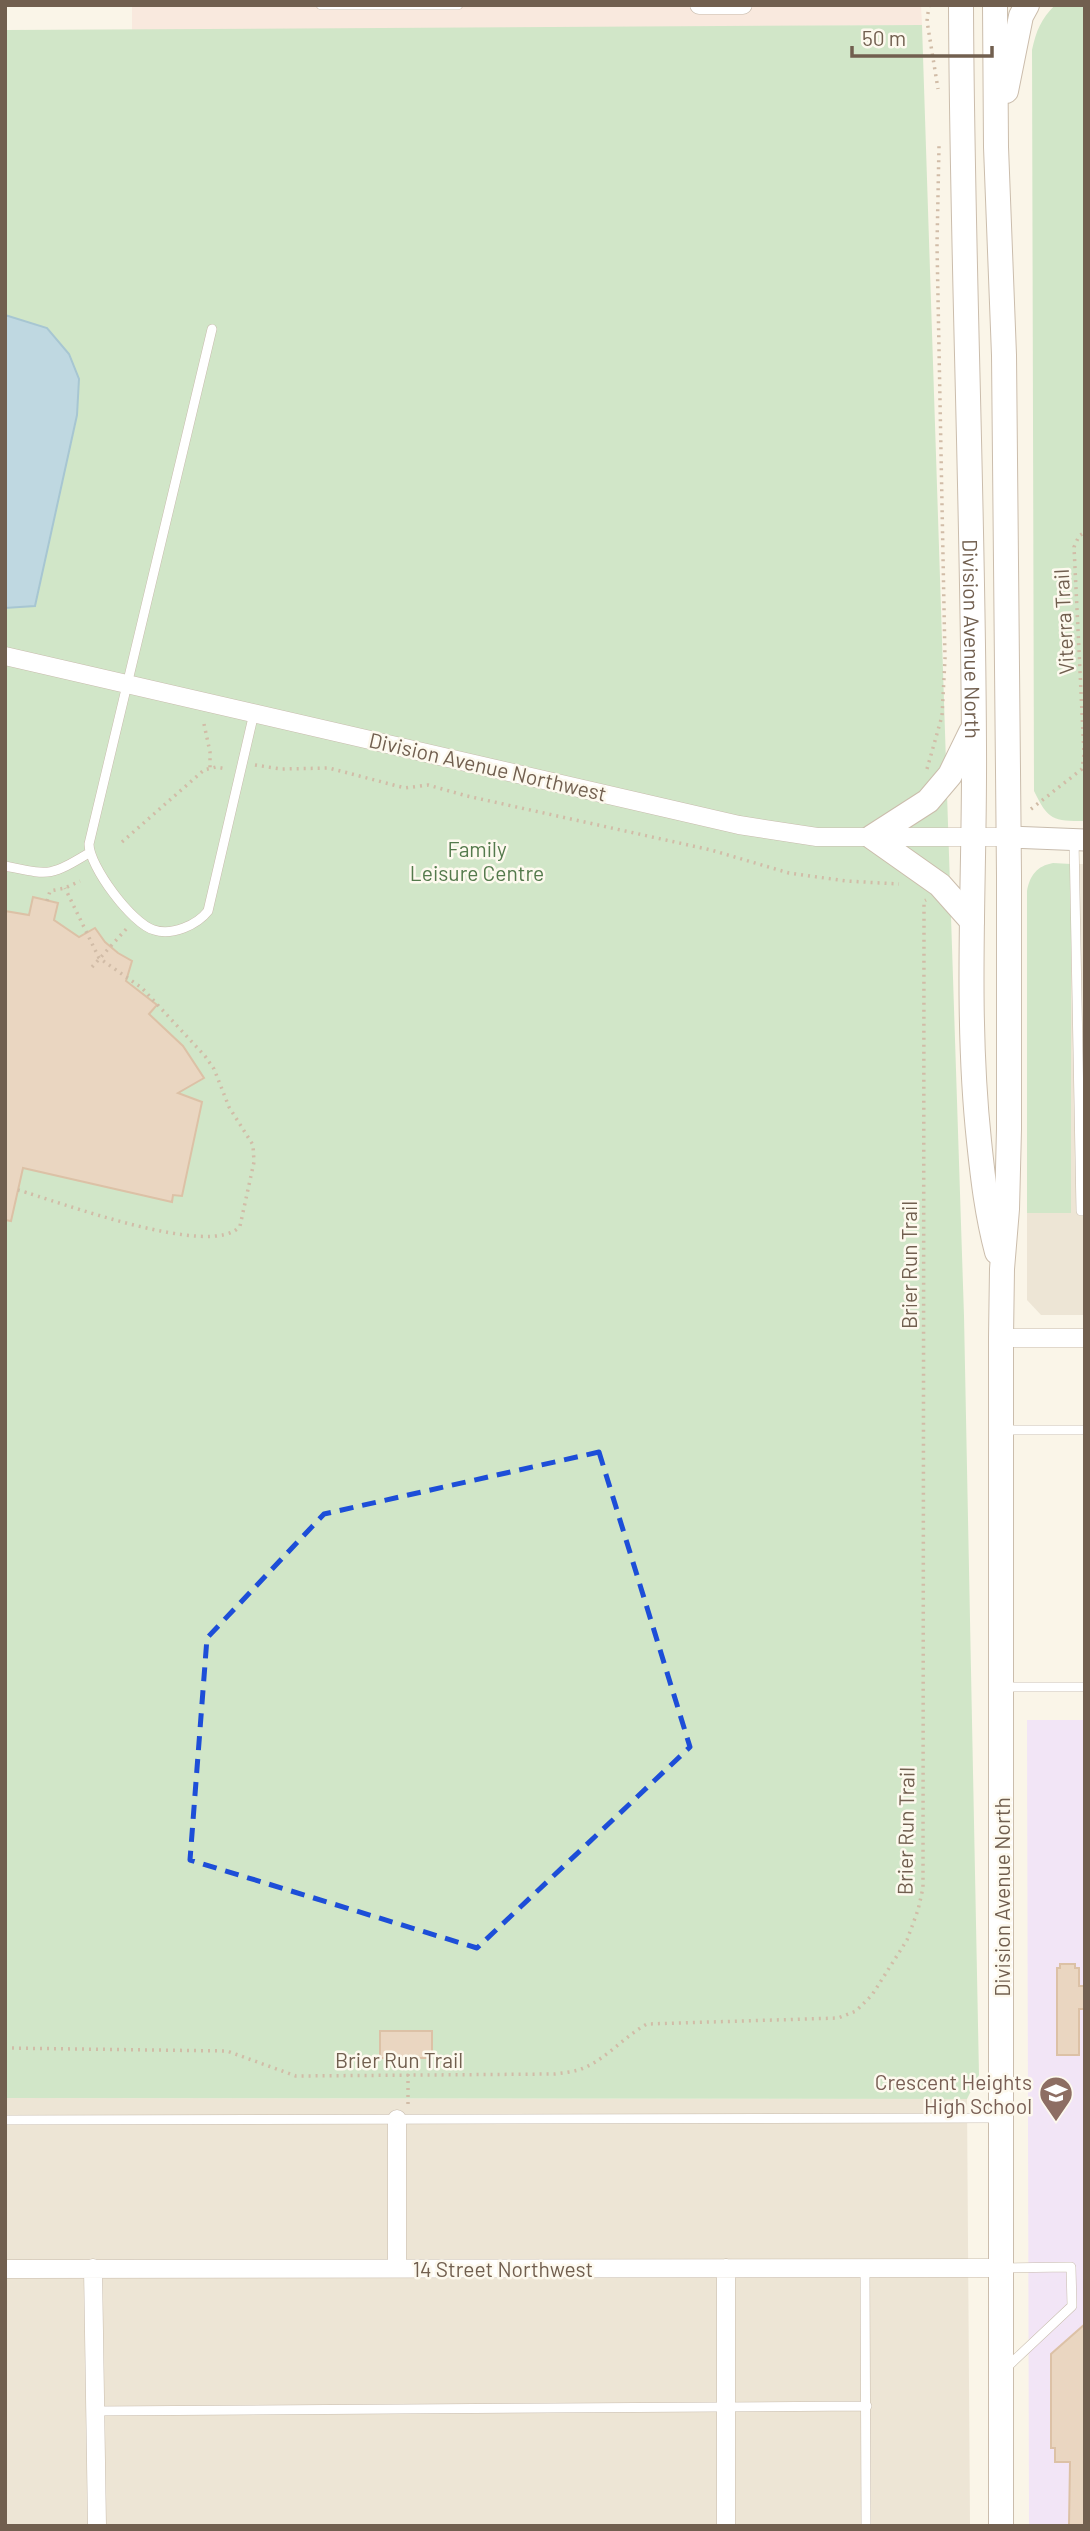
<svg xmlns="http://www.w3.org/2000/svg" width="1090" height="2531" viewBox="0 0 1090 2531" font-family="Barlow,sans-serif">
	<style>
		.residential { fill: #ede5d5 }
		.commercial { fill: #f9e9de }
		.education { fill: #f2e5f6 }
		.green { fill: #d1e6c8 }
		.water { fill: #bfd8e1; stroke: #a7c6d2; stroke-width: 2 }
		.building { fill: #ead6c1; stroke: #dcc1a6; stroke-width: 2 }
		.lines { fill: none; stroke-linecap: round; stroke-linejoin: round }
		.service-casing { stroke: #c8bcad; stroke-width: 10 }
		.minor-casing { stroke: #c8bcad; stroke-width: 19 }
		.tertiary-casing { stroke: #c8bcad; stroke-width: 23 }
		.secondary-casing { stroke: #cbbdac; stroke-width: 26 }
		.path { stroke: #d1bca7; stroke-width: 3.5; stroke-dasharray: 2 5; stroke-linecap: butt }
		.service { stroke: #fff; stroke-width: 9 }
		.minor { stroke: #fff; stroke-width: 18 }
		.tertiary { stroke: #fff; stroke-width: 21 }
		.secondary { stroke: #fff; stroke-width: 24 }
		.marked { fill: none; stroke: #1d4ed8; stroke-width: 5; stroke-dasharray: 14 9; stroke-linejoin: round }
		.labels { text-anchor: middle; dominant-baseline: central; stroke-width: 5; stroke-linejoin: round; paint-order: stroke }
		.street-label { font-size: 21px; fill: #715f4f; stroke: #fdf9ee }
		.park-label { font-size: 21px; fill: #547a4c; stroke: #fdf9ee }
		.education-label { font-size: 21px; fill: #785e54; stroke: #fdf9ee; text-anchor: end }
	</style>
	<rect width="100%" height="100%" fill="#faf5e8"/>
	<!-- residential -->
	<path class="residential" d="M1071,864H1085V1315H1041L1027,1300V1213H1070Z
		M5,2098L967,2099L970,2526H5Z"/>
	<!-- commercial -->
	<path class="commercial" d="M132,5H921L922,25L132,31Z"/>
	<!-- education -->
	<path class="education" d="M1027,1720H1085V2526H1029Z"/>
	<!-- green -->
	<path class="green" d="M1055,5H1085V821C1053,821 1048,820 1034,791L1032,50C1036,31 1041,19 1055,5Z
		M922,25L964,1316L979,2075L967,2099L5,2098V30Z
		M1053,863L1071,864V1213H1027V891C1030,875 1037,866 1053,863Z"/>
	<!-- water -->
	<path class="water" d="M5,315L47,328L69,354L79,379L77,415L35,606L5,608Z"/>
	<!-- building -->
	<path class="building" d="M33,897L58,903L54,920L79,937L95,928L105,942L118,953L132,961L126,981L157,1005L149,1014L183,1046L204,1078L178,1093L202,1102L182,1196L173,1195L172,1202L23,1168L11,1221L5,1220V911L29,915Z
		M1060,1964H1075V1968H1079V1986H1085V2009H1079V2055H1057V1968H1060Z
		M380,2031H432V2058H380Z
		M1085,2324V2526H1069L1070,2462H1055V2448H1051V2354Z"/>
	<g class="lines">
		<!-- service casing -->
		<g class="service-casing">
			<path id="service" d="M321,5H458
				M212,329L89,844C89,866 132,924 154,930C172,936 197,925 208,911L254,713
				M1074,839L1081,1211H1085
				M5,866C50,875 49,877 89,853
				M1003,1430H1085
				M1003,1687H1085
				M5,2120L1000,2118
				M865,2268L866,2526
				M1002,2268L1071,2267L1072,2306L1005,2369
				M95,2411L867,2406"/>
		</g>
		<!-- minor casing -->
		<g class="minor-casing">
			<path id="minor" d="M699,5H743
				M5,656L739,825L817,837H1009
				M1001,1338H1085
				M397,2119V2268
				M93,2268L97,2526
				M726,2268V2526
				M5,2269L1001,2268"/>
		</g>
		<!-- tertiary casing -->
		<g class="tertiary-casing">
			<path id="tertiary" d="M1009,837L1085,840"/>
		</g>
		<!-- secondary casing -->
		<g class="secondary-casing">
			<g id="secondary">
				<path id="s1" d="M961,5C962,252 973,499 974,746C975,877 965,1010 979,1141C983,1179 987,1214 997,1252"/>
				<path d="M995,5L996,147L1004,355L1009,875V1129L1007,1209L1002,1269L1001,1338V2526"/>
				<path d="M1006,91L1021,16L1027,5"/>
				<path d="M971,732L950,775L928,801L872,837L940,885L972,921"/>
			</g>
		</g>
		<!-- path -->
		<path class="path" d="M929,5L927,21L938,89
			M204,724L210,752V768
			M255,765L281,769L329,768L405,788L428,785L467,796L711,850L789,873L846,881L899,884
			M927,769L942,716L945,659L937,245L939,146
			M1031,809L1082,769L1084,754L1074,547L1079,536L1085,532
			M122,842L204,770L216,767L227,769
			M47,901L50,891L65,888L80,881
			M92,967L128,927
			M18,1190C57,1201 213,1260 240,1226L254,1162L253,1145L229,1107L214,1069L205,1056L142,988L99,958L65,888
			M5,2048L227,2051L296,2076L555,2074C563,2073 571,2072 578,2070C604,2062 623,2037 647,2024L838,2018L856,2011L872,1995L907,1940L918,1910L923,1888L924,901L926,900
			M408,2074V2107"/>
		<!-- service -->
		<use href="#service" class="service"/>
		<!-- minor -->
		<use href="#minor" class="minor"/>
		<!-- tertiary -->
		<use href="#tertiary" class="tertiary"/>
		<!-- secondary -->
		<use href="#secondary" class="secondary"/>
	</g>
	<!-- marked area -->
	<path class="marked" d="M599,1452L690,1747L477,1948L190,1860L207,1638L324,1514Z"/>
	<!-- icons -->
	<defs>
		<g id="school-pin" transform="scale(1.75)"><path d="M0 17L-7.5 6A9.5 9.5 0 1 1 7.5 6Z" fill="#8d6e63" stroke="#fdf9ee"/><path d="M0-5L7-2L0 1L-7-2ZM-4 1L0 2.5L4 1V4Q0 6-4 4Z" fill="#fff"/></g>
	</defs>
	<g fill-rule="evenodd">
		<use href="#school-pin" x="1056" y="2093"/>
	</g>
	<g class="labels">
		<!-- street labels -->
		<g class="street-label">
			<text transform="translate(1063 622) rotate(-93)">Viterra Trail</text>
			<text stroke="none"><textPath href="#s1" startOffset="634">Division Avenue North</textPath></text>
			<text transform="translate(488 766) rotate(13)">Division Avenue Northwest</text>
			<text transform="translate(908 1265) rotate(-90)">Brier Run Trail</text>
			<text transform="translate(905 1831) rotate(-89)">Brier Run Trail</text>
			<text transform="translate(1001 1897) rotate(-90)">Division Avenue North</text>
			<text x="399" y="2059">Brier Run Trail</text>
			<text x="503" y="2268">14 Street Northwest</text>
		</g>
		<!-- park labels -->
		<g class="park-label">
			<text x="477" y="848">Family<tspan x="477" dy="24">Leisure Centre</tspan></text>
		</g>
		<!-- education labels -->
		<g class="education-label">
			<text x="1032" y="2081">Crescent Heights<tspan x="1032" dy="24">High School</tspan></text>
		</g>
	</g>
	<!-- border -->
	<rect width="1090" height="2531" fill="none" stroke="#715f4f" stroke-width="14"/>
	<!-- scale -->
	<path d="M852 46v10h140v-10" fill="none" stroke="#715f4f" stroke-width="3.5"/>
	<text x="862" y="46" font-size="21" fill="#715f4f" stroke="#fdf9ee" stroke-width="5" paint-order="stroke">50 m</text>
</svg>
